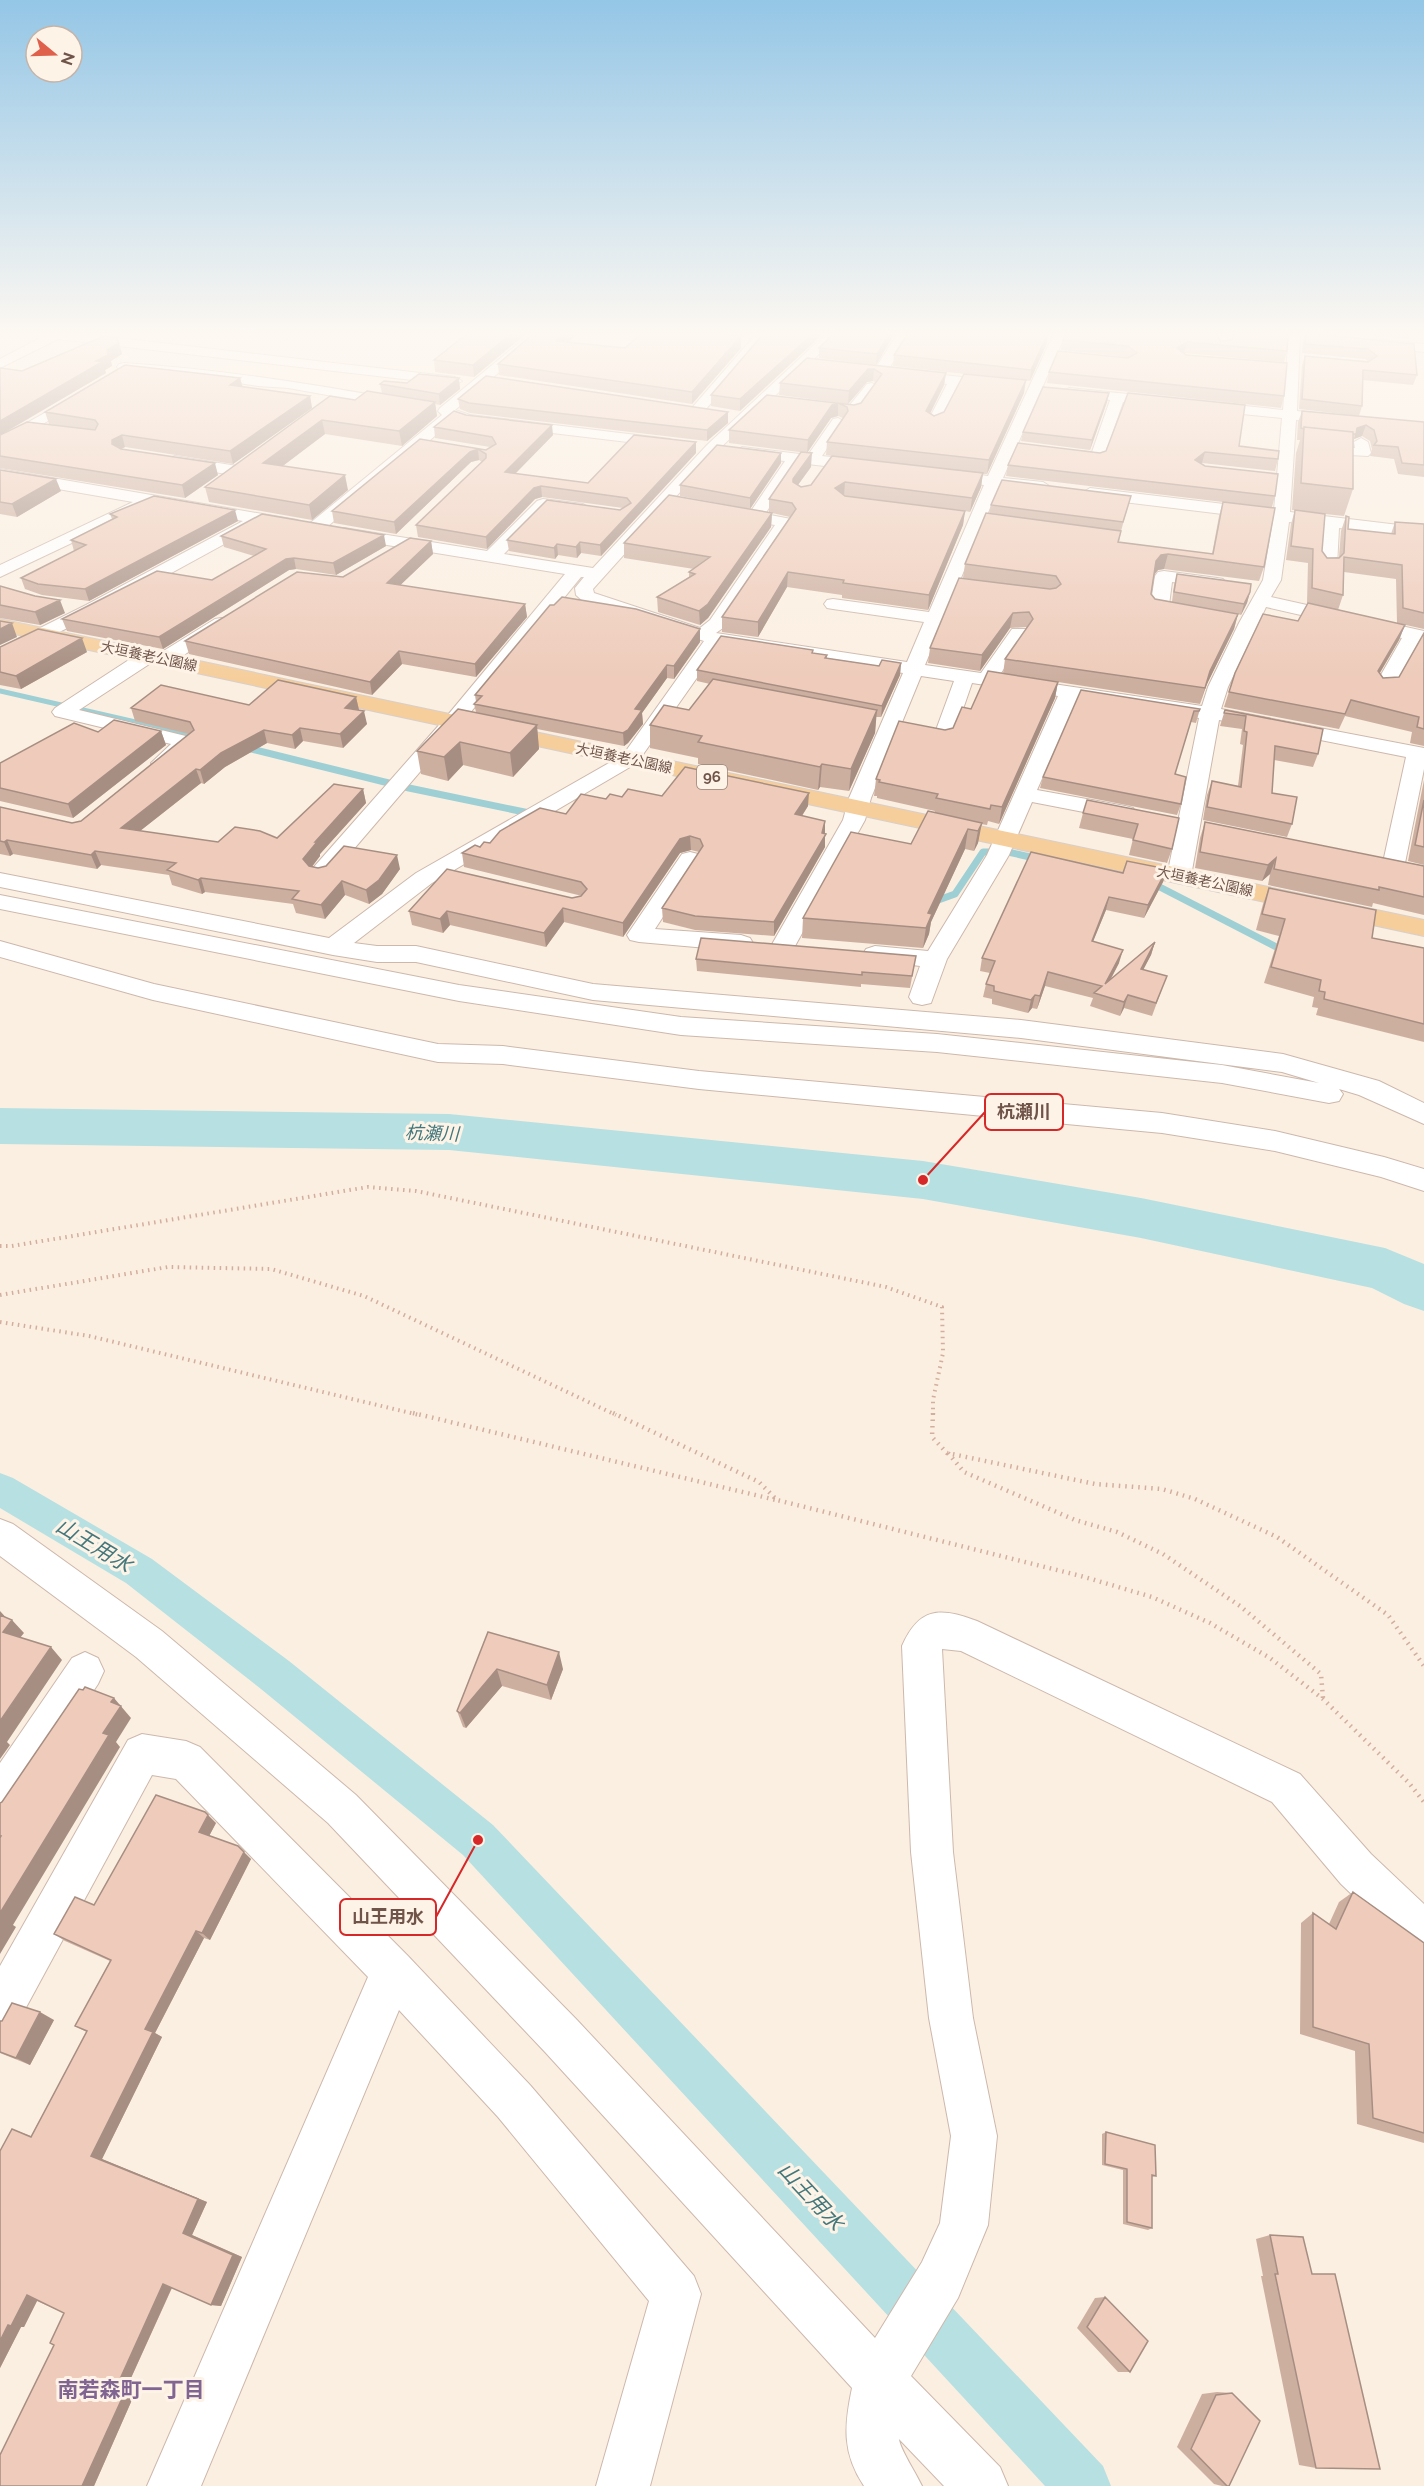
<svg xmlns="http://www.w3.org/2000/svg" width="1424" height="2486" viewBox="0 0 1424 2486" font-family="Raleway,'Noto Sans JP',sans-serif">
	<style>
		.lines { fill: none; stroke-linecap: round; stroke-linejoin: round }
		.stream-far1 { stroke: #9ecfd4; stroke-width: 5 }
		.stream { stroke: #9ecfd4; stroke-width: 7 }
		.canal { fill: #b7e0e2; fill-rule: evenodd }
		.river { fill: #b7e0e2; fill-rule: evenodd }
		.street-casing { stroke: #cdb8ac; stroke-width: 2 }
		.primary-casing { stroke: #d7cfcc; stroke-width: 2 }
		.path-far2 { stroke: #d3ae9e; stroke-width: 1.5; stroke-dasharray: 1 2; stroke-linecap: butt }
		.path-far1 { stroke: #d3ae9e; stroke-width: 4; stroke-dasharray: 1.5 4.5; stroke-linecap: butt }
		.path { stroke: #d3ae9e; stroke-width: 4.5; stroke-dasharray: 1.5 5; stroke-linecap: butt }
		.street { fill: #fff; fill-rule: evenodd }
		.primary { fill: #f6ce9c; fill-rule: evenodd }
		.wall { fill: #cdafa0; fill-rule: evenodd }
		.shaded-wall { fill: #a78e82 }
		.building { fill: #eecbba; stroke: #a78e82; stroke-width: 1.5 }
		.labels { text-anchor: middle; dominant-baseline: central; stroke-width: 6; stroke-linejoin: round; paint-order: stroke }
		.far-street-label { font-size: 14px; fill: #70544a; stroke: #fef3e7 }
		.shield { fill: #fef3e7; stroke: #9b8479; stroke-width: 1.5 }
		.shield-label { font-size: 15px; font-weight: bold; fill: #70544a }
		.water-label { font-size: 18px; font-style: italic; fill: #42777c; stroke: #fef3e7 }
		.near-water-label { font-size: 21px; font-style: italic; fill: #42777c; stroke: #fef3e7 }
		.near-neighbourhood-label { font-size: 21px; font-weight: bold; fill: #806593; stroke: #fef3e7 }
		.leader { fill: none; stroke: #d62828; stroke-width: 2 }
		.callout-dot { fill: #d62828; stroke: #fef3e7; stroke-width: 2 }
		.callout { fill: #fef3e7; stroke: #d62828; stroke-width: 2 }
		.callout-label { font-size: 18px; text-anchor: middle; font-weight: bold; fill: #70544a }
	</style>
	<rect width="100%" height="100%" fill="#fbefe1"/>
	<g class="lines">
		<!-- stream-far1 -->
		<path class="stream-far1" d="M0,691L201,737
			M243,747L248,748"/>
		<!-- stream -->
		<path class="stream" d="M243,747L409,788L534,814
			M1152,883L1286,952
			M930,903L955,894L983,852H1008L1039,859"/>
		<!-- canal -->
		<path class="canal" d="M0,1473L13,1478L152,1559L289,1661L493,1825L1103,2466L1111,2486H1045L463,1855L261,1689L126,1583L0,1508Z"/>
		<!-- river -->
		<path class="river" d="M0,1108L449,1114L923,1161L1141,1198L1385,1248L1424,1264V1311L1404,1304L1372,1288L1141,1238L923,1199L449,1150L0,1144Z"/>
		<!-- street casing -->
		<g class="street-casing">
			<path id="street" d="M34,333H75L455,377L462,381L455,385L58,339L0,368V359L42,337Z
				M531,333H545L455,410L470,415L670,439L677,443L675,446L670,447L468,423L455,419L321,532H309L307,528L309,524L442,415L438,411L440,408Z
				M757,333H770L701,415H691L689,412L691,409Z
				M827,333H841L717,451L593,589L594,593L700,628L710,620L775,525L732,518L724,513L732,508L751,511L785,461L742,457L734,452L742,447L808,455L833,419L838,418L845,422L822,456L867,461L875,466L867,471L799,463L765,514L791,519L793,522L723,628L716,633L907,662L924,622L833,609L827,608L824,604L827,600L833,599L929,612L984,485L942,480L934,475L942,470L988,476L1054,333H1066L1003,478L1043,482L1051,487L1043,492L999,486L925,665L981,673L1012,629H1026L1028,633L999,676L1202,706L1208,687L1239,623L1263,580L1273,520L1090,498L1082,493L1090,488L1274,510L1282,418L1123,402L1103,460L1063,458L1055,453L1058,450L1092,452L1110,400L1069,396L1062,392L1069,388L1283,410L1289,335L1300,333L1297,411L1424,425V433L1296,420L1290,512L1424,528V538L1339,528L1337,566L1334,570H1322L1319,566L1323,526L1289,522L1281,580L1271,597L1424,631V643L1419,641L1394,687L1391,691H1377L1374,687L1402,638L1266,607L1228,687L1221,709L1424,748V769L1405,863L1424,867V881L1385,872L1382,867L1406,757L1219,720L1191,876L1187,881L1179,883L1171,881L1167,876L1199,718L1077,699L1037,790L1125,806L1133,808L1136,813L1133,818L1125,820L1032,802L1009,855L947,959L931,1003L922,1005L913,1003L909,997L920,966L866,959L863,954L866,949L875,946L928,951L987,855L1058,696L972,683L953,738L950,742L943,744L906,736L903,732L906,728L913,726L936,730L954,681L921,676L871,798L865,820L795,946L792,951L783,954L774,951L771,946L843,820L849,798L903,673L720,645L637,763L432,883L354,943L377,946H416L593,984L1021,1020L1283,1054L1379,1081L1424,1103V1124L1359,1095L1339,1089L1343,1094L1339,1101L1329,1103L1222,1083L937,1052L681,1035L459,1001L0,909V895L459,985L681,1017L937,1034L1222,1065L1319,1083L1282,1072L1021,1038L593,1000L416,962H377L333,955L0,887V873L329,938L416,873L623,755L704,641L585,603L576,595L575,588L584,577H581L461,724L329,878L321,880L313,878L309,873L313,868L447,716L565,574L344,538L336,533L344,528L487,551L537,501L543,499L583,504L591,509L589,512L583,514L547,509L504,554L593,568L707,445Z
				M898,333H911L885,375H875L873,372Z
				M1219,333H1231L1228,349H1218L1216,346Z
				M1373,339L1424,344V352L1368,346L1366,343Z
				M124,363C217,369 308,383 400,400L407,404L400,408L288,388L258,386L188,375L119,370L117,367L119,364Z
				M905,371L1000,381L1007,385L1000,389L960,385L941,423L934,427L927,423L947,384L900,378L898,375L900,372Z
				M872,383L879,387L858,414L824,412L817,408L824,404L849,406L867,384Z
				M82,392L87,393L89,396L87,399L0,448V438Z
				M1361,438L1368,442L1371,453L1368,456L1311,453L1303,448L1311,443L1355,448L1354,442Z
				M175,456L237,466L245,471L237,476L170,464L167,461L170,458Z
				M0,469L297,520L305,525L297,530L261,524L98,613L0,661V648L86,605L243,521L152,505L0,577V565L133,502L0,479Z
				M1164,571L1217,578L1223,579L1226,583L1223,587L1217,588L1172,582L1169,605L1196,610L1199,614L1196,618C1183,621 1166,616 1153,613L1150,609L1155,576L1158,572Z
				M221,618L227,619L230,623L227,627L170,664H156L154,661L79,710L194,738L197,742L194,746C182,756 170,772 154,767L151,763L171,744L55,716L52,712L55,708L141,652H155L157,655L215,619Z
				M690,852L698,854L701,859L655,929L741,935L750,938L753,943L750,948L741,951L639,942L630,940L627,935L682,854Z
				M0,941L154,984L438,1044L503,1046L699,1071L1162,1113L1275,1131L1384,1157L1424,1169V1191L1381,1177L1275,1151L1162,1133L699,1089L503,1064L438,1062L153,1000L0,957Z
				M0,1519L13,1524L162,1631L356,1795L577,2020L875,2338L922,2262L940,2223L951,2136L929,2018L911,1852L902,1646C919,1607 940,1607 977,1621L1300,1774L1371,1854L1424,1904V1956L1409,1949L1341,1884L1272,1802L961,1651L942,1649L953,1852L973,2018L997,2136L988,2225L958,2298L911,2376L1000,2467L1008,2486H944L899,2439C900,2449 916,2473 922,2486H864C842,2453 844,2426 852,2388L545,2052L328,1823L136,1657L0,1556Z
				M85,1652L98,1658L104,1671L98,1684L14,1812L0,1818V1763L72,1658Z
				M142,1734L186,1741L200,1747L408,1956L530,2085L694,2276L701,2294L650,2486H596L649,2301L498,2117L399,2010L201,2486H147L368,1977L176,1779L152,1775L16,2026L0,2032V1966L128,1740Z"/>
		</g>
		<!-- primary casing -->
		<g class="primary-casing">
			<path id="primary" d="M0,619L1424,920V936L0,631Z"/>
		</g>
		<!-- path-far2 -->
		<path class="path-far2" d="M284,341L297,333"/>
		<!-- path-far1 -->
		<path class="path-far1" d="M0,1246H12L368,1187L416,1191L886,1287L942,1307L943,1353L933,1400V1415
			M0,1295L168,1267L271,1269L364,1296L616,1415
			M0,1322L89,1336L419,1415"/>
		<!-- path -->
		<path class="path" d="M413,1413L776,1500
			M613,1413L759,1482L777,1500L1081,1576L1152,1597L1210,1623L1270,1658L1323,1699L1409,1783L1424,1802
			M933,1413L932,1437L947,1453L1095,1484L1162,1489L1195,1499L1277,1537L1388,1615L1424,1666
			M948,1453L964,1472L1075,1520L1117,1532L1163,1554L1240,1606L1321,1674L1323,1698"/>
		<!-- street -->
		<use href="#street" class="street"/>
		<!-- primary -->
		<use href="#primary" class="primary"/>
	</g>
	<!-- wall -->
	<path class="wall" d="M527,333L474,377L435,372L434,360Z
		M534,333H579L568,342L625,348L741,336V348L692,404L499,375L498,364Z
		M764,333L740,411L711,406V395Z
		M895,333L876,365L819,358V348Z
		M1306,333L1414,344L1417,375L1413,385L1363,380L1362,406L1359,416L1299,409L1302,365L1305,356L1368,361L1365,359L1302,353L1303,342Z
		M1340,333H1411L1409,339Z
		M1216,335L1221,341L1287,351L1284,362L1184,353L1284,396L1281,408L1047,383L1049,372L1128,358L1126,357L1061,350L1063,340Z
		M119,343L122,354L111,361L112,366L105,370L106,373L6,432L74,428L49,424L45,412L240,378L243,387L310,396L312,408L233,464L125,447L121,449L218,475L185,498L0,468V368L22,371Z
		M1047,343L1030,381L893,366L894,355Z
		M807,358L946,373L944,385L930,413L934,416L1024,393L987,474L857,459L983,473L981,487L970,512L965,511L963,525L928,610L842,598V595L787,587L758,637L722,632V617L790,517L772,513L771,527L708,618L700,625L658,612L657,597L689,577V572L694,569L624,558V543L769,512V499L811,467L798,485L801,487L811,485L832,456L826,455L827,442L843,418L838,416L831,418L807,453L729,443V430L767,395L854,405L861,403L876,383L873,381L867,382L848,404L779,395L780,383ZM844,496L946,509L845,496Z
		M380,384L460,389L440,405L435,404L437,416L402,446L325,434L282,466L348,490L312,520L209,502L205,487L355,400L382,393Z
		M458,399L728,423L707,441L470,413L460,409Z
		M1107,402L1090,450L1021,441L1023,432Z
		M1302,411L1424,422V477L1398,474L1394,459L1370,456L1372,449L1370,441L1362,436L1354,439L1353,443V489L1344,516L1325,514L1322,551L1327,558L1339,557L1341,531L1346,516L1348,529L1391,534L1395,522L1424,524V629L1397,623L1396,579L1344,572L1343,595L1338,610L1405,625L1399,640L1380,673L1383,678L1399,677L1424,633V746L1410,743L1412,732L1345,716L1339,729L1224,707L1235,673L1298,621L1308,603H1307L1308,563L1286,560L1291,524L1295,510H1292L1296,453L1300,440H1297L1298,422Z
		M466,415L553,435L515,474L588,483L696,453L601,556L581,553L577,558L558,555L555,559L509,551L507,540L620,510L623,508L542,497L535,499L487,549L418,537L416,525L482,462L479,460L471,462L396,534L334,523L332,511L420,439L486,450L490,447L435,438L434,427Z
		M1239,446L1278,459L1275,471L1202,463L1201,464L1275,496L1272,507L1264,567L1259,581L1164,569L1158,570L1155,574L1151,594L1155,599L1172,602L1174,585L1177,574L1250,592L1247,603L1241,615L1238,614L1234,629L1206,686L1200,704L1058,682L1055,698L999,824L988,821L987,825L981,824L978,843L974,851L965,849L931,922L929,934L923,948L802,938L803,918L911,844L934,813L935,811L877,798V796H874L876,779L945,730L953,728L1003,674L1005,659L1027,628L1026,627L1010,628L980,671L928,663L930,648L963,578L965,564L989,514L991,505L1131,496L1121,531L1119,542L1212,554L1219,516L1223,502L1006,476L1008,465L1100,453Z
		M781,463L750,509L680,496V485Z
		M0,470L61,491L17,517L0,514Z
		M110,514L238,521L89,601L42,595L25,589L21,578L74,551L71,540L112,519Z
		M221,536L386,546L336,575L296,569L289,570L163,649L67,631L62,619L212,580L254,556L224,547Z
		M431,541L433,554L400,585L525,604L527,617L476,677L402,664L372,695L189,654L185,641Z
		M0,586L65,613L40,625L0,618Z
		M700,642L674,679L667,678L642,713L643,724L628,743L624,746L537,729L539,749L513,777L463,765L448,781L421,774L417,751L476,712L474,704L476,702L475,695Z
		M0,647L87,652L21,689L0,685Z
		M813,653L827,655V658L879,666L901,663L900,675L881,717H876L875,733L849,791L820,787L818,790L698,764V758L650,748V725L689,710L710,684L697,681V670Z
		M356,697L359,710L367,724L343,748L303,741L295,749L267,743L225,767L204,784L201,783L140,831L218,842L277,838L363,789L366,803L320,854V856L312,867L318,868L400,869L382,894L369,904L345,895L325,919L296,913L293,904L205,892L202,894L172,885L169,875L101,865L97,869L13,854L10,856L0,854V807L72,823L81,821L189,734L135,721L131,708L249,705Z
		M1200,709L1196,723L1191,722L1175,774L1181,804L1177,815L1040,788L1043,777Z
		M1225,710L1323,729L1318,754L1313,767L1274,760L1272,793L1292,824L1287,837L1203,820L1207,795L1212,781L1238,786L1243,745L1240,744L1242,729L1220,726Z
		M161,731L166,745L73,818L0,801V763L98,732Z
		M1424,780V865L1408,861Z
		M662,796L808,806L802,816L825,834V847L774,936L695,930L663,922L662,908L699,852L691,850L680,853L623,937L564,922L546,947L450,925L443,933L412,925L409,911L572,898L581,896H582L464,867L462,853L606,799L622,797Z
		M1083,813L1179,818L1172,849L1167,863L1129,855L1133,839L1079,828Z
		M1205,822L1424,866V915L1373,903L1372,907L1268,885L1270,874L1262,881L1195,868L1200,838Z
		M1167,869L1163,882L1144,918L1106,910L1093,941L1119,963L1111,979L1155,942L1151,955L1143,969L1162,989L1152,1016L1124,1008L1120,1016L1090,1006L1093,998L1045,986L1037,1009L1032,1008L1028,1013L992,1004V999L983,997L986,984L990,973L980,971L982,958L1123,873Z
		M1269,888L1372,938L1424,948V1042L1316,1015L1318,1008L1312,1007L1314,997L1264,983L1279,936L1256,930L1263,904Z
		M916,956L910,988L861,984V987L697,971L696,959Z
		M488,1632L563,1669L551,1700L502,1686L466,1728L463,1727L457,1711Z
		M216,1823L209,1836L251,1859L210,1940L204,1938L155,2033L162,2037L102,2159L207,2202L192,2235L242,2257L221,2306L211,2305L172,2288L126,2389L135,2393L94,2486H0L54,2345L64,2313L37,2301L24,2327H21L0,2368V2151L12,2129L31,2136L87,2032L75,2026L110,1961L65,1941L54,1934L94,1905Z
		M1353,1892L1424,1943V2143L1357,2124L1355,2051L1300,2034L1301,1923L1313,1913L1329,1924L1339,1902Z
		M54,2020L30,2065L0,2053V2021Z
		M1106,2132L1156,2176L1152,2177V2228L1148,2230L1123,2224V2170L1102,2165V2134Z
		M1270,2235L1316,2468L1299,2465L1261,2276H1263L1256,2239Z
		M1105,2297L1130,2372H1118L1077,2328L1095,2298Z
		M1217,2392L1232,2393L1229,2486H1222L1214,2484L1177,2447L1202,2394Z"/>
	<!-- shaded-wall -->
	<path class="shaded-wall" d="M512,333H527L474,377L473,365Z
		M565,333H579L556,352V341Z
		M814,333H824L740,411V399Z
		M890,333H895L876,365L877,354Z
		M1048,333L1047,343L1030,381L1031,370Z
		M741,336V348L692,404V392Z
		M1187,342L1184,353L1177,348Z
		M119,343L122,354L111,361L112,366L105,370L106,373L0,435V421L96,361L107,350Z
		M868,369H874L873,381L867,382L848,404L849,391Z
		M946,373L944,385L925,424L926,411Z
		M240,378L243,390L230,385Z
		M459,378L460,389L440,405L439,394Z
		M1026,380L1024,393L987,474L989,460Z
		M1109,393L1107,402L1090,450L1092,440Z
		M310,396L312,408L233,464L230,451Z
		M435,402L437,416L402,446L399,431Z
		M838,403V416L831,418L807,453L808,440L832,405Z
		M728,412V423L707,441V430Z
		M322,420L325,434L267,478L263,463Z
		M552,425L553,435L506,483L505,472Z
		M1366,425L1362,436L1354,439L1357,428Z
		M122,435L125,447L115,452L112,440Z
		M696,442V453L601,556L600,545Z
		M478,449L479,460L471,462L396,534L394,522L470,452Z
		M1205,452L1202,463L1192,471L1195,460Z
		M781,453V463L750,509V498Z
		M812,453L811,467L792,493L793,479Z
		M215,463L218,475L185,498L182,485Z
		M983,473L981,487L970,512L972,498Z
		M345,475L348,490L312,520L309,505Z
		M56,479L61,491L17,517L12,504Z
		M845,482L844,496L835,488Z
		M541,486L542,497L535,499L487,549L486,537L534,488Z
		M235,510L238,521L89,601L85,589Z
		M965,511L963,525L928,610L929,595Z
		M772,513L771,527L708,618L700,625L699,611Z
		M384,535L386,546L336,575L333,563Z
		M431,541L433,554L389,596L387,583Z
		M580,542L581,553L577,558L576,547Z
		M557,544L558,555L555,559L554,548Z
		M1168,554L1164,569L1158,570L1153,576L1156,561L1161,555Z
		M294,558L296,569L289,570L163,649L159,637L286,559Z
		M788,572L787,587L758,637V622Z
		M1250,592L1247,603L1241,615L1244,604Z
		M60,600L65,613L40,625L35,612Z
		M525,604L527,617L476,677L475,664Z
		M1013,613L1010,628L980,671L982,655Z
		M1238,614L1234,629L1206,686L1200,704L1210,671Z
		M12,623L17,637L0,645V629Z
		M1405,625L1399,640L1372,686L1378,671Z
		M700,629V642L674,679V666Z
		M82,638L87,652L21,689L16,676Z
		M399,651L402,664L372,695L370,682Z
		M901,663L900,675L881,717L882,706Z
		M667,665V678L642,713L643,724L628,743L624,746L623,733L635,709Z
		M1058,682L1055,698L999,824L1002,807Z
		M356,697L359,710L345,708Z
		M877,710L875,733L849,791L851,769Z
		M364,711L367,724L343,748L340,734Z
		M537,725L539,749L513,777L510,753Z
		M300,728L303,741L295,749L292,735Z
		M264,730L267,743L225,767L204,784L200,770L221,753Z
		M161,731L166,745L73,818L68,804Z
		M460,742L463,765L448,781L444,757Z
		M822,764L820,787L818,790L820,767Z
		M196,769L201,783L126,842L121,828Z
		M363,789L366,803L320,854V856L307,873L303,859L315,842Z
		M809,793L808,806L794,828L795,814Z
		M825,821V847L774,936V922L822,833Z
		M982,823L978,843L974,851L978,831Z
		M968,829L965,849L931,922L929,934L923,948L928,913Z
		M690,836L691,850L680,853L623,937V923L680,839Z
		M7,840L13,854L10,856L4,842Z
		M95,851L101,865L97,869L91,855Z
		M397,855L400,869L382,894L369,904L366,890Z
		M1276,858L1270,874L1262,881L1268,865Z
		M1167,869L1163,882L1144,918L1148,905Z
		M201,878L205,892L202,894L198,880Z
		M342,881L345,895L325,919L321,905Z
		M1109,897L1106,910L1088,954L1092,941Z
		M563,908L564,922L546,947L544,933Z
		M447,911L450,925L443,933L440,919Z
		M1155,942L1151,955L1137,982L1141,969Z
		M1123,950L1119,963L1101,997L1105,984Z
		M1048,972L1045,986L1037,1009L1040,996Z
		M1035,995L1032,1008L1028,1013L1031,1000Z
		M1128,995L1124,1008L1120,1016L1124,1002Z
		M0,1611L10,1622L12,1620L24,1633L15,1644L3,1632L0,1618Z
		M51,1647L62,1660L7,1742L10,1745L0,1759V1721Z
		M559,1652L563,1669L551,1700L547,1685Z
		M497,1669L502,1686L466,1728L460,1713Z
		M114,1698L131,1718L116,1742L120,1747L13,1925L16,1927L0,1954V1913L103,1733L111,1702Z
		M208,1815L216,1823L207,1840L199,1832Z
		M244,1852L251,1859L210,1940L202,1933Z
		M196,1931L204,1938L155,2033L162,2037L102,2159L207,2202L192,2235L242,2257L221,2306L211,2305L183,2233L91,2156L145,2029Z
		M40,2012L54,2020L30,2065L16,2058Z
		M163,2284L173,2285L126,2389L135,2393L94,2486H82L115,2390Z
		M27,2295L39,2297L24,2327H21L0,2368V2341L8,2325Z"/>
	<!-- building -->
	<path class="building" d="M468,333H512L473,365L434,360Z
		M534,333H565L556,341L625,348L642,333H714L741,336L692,392L498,364Z
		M764,333H814L740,399L711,395Z
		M834,333H890L877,354L819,348Z
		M908,333H1048L1031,370L894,355Z
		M1066,333H1217L1216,335L1221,341L1232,340L1235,333H1288L1287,351L1187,342L1177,348L1186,355L1287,363L1284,396L1049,372L1058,351L1128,358L1137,353L1128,346L1063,340Z
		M1306,333L1414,344L1417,375L1363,370L1362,406L1302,399L1305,356L1368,362L1377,356L1368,349L1305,344Z
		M104,336L116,337L119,343L107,350L108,355L96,361L102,362L0,421V368L22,371Z
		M807,358L946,373L926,411L934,416L944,412L964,374L1026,380L989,460L827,442L848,411L847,407L838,403L832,405L808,440L729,430L767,395L854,405L861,403L882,374L874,369H868L849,391L780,383Z
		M125,365L240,378L230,385L310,396L230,451L122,435L112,440V444L121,449L215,463L182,485L0,456V435L27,422L95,430L98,424L95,420L45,412Z
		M419,374L459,378L439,394L380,384L384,381L407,383Z
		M486,376L728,412L707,430L469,403L458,399Z
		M1043,387L1109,393L1092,440L1023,432Z
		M367,391L435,402L399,431L322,420L263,463L345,475L309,505L205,487L330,396L355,400Z
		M1128,393L1245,405L1239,446L1279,451L1278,459L1205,452L1195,460L1205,466L1278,474L1275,496L1008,465L1018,443L1100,453L1106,451Z
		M454,411L466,415L552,425L505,472L588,483L634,435L696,442L600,545L580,542L576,547L557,544L554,548L507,540L547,500L620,510L631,503L627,498L541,486L534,488L486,537L416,525L486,458V454L478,449L470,452L394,522L332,511L420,439L486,450L496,444L492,437L434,427Z
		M1302,411L1424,422V465L1402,463L1398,447L1374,445L1377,441L1374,430L1366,425L1357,428L1356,434H1353V432L1304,427V429L1301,428Z
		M1304,427L1353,432V489L1301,483Z
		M717,445L781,453L750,498L680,485Z
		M801,452L812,453L793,479V482L801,487L811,485L832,456L983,473L972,498L845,482L835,488L845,496L965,511L929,595L843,583L844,580L788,572L758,622L722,617L796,509L792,503L769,499Z
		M0,470L56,479L12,504L0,502Z
		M1002,480L1131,496L1123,522L991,505Z
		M669,495L772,513L708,604L699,611L657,597L695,574L689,572L710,557L624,543Z
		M154,496L235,510L85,589L38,584L21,578L86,545L71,540L117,517L110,514Z
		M1223,502L1275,508L1264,567L1168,554L1161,555L1156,561L1151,594L1155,599L1238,614L1210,671L1205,688L1005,659L1033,619L1029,612L1013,613L982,655L930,648L959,578L1050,589L1056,588L1061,584L1056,576L965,564L986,513L1121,531L1118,542L1213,554Z
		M1295,510L1325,514L1322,551L1327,558H1339L1344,553L1346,516L1349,517L1348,529L1395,534V522L1424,524V613L1403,608L1402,565L1344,557L1343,595L1312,588L1313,549L1291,546Z
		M262,514L384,535L333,563L294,558L286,559L159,637L62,619L157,571L212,580L266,549L221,536Z
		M410,538L431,541L387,583L525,604L475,664L399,651L370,682L185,641L297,572L343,577Z
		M1177,574L1251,584L1250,592L1244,604L1174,592Z
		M0,586L35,596L60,600L35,612L0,605Z
		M562,597L636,609L700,629L674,666L667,665L635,709L642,710L628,730L623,733L474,704L482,696L475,695L550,605H554Z
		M1308,603L1405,625L1378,671L1383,678L1399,677L1424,633V729L1417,727L1419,717L1351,700L1345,714L1229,692L1235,673L1263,614L1298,621Z
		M0,621L12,623L0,629Z
		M38,629L82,638L16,676L0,672V647Z
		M721,636L813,650L812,653L827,655L825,658L879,666L882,660L901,663L882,706L697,670Z
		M988,671L1058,682L1002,807L991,805L990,809L936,798L938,794L879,782L880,780L876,779L899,721L945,730L953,728L962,707L971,709Z
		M713,679L877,710L851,769L822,764L820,767L698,742L702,736L650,725L664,705L689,710Z
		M278,680L356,697L345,708L364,711L340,734L300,728L292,735L264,730L221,753L200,770L196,769L121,828L218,842L235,827L260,831L277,838L334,784L363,789L315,842H317L303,859L309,866L318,868L326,866L344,846L397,855L379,880L366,890L342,881L321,905L292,899L299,891L201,878L198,880L167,870L176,863L95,851L91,855L7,840L4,842L0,841V807L72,823L81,821L194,730L190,722L131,708L161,685L249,705Z
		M1081,690L1200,709L1199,711H1194L1175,774L1186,777L1181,804L1043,777Z
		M458,709L537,725L510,753L460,742L444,757L417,751Z
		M1225,710L1323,729L1318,754L1275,746L1272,793L1297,797L1292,824L1207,807L1212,781L1241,787L1247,732L1244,731L1246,716L1224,713Z
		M114,720L161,731L68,804L0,788V763L74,723L98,732Z
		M685,767L809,793L795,814L825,821L822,833L826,834L774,922L695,916L662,908L703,846L700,839L690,836L680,839L623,923L563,908L544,933L447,911L440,919L409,911L447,869L572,898L581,896L587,889L581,882L462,853L475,845L480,847L484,842L490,843L500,831L540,808L566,814L581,794L606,799L610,794L622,797L628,789L662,796Z
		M1087,800L1179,818L1172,849L1133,840L1138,824L1083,813Z
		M1424,800V847L1415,845Z
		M928,811L982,823L978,831L968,829L928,913L932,914L926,928L803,918L851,832L911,844Z
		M1205,822L1424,866V897L1379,887V890L1274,869L1276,858L1268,865L1200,852Z
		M1031,852L1123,873L1127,861L1167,869L1148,905L1109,897L1092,941L1123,950L1105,984L1155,942L1141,969L1167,976L1156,1003L1128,995L1124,1002L1094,993L1102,986L1048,972L1040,996L1035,995L1031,1000L994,991V986L986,984L995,961L982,958Z
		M1269,888L1376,910L1372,938L1424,948V1024L1324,999L1325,992L1319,991L1321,980L1271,967L1285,919L1262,914Z
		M701,938L916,956L912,976L862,972V975L696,959Z
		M0,1615L12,1620L3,1632L51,1647L0,1721Z
		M488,1632L559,1652L547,1685L497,1669L460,1713L457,1711Z
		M85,1687L114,1698L111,1702L121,1706L103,1733L109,1735L0,1913V1838L1,1836H0V1803L2,1802L79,1689L83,1690Z
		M156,1795L205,1812L208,1815L199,1832L238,1846L244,1852L202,1933L196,1931L145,2029L153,2032L91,2156L198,2199L183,2233L233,2255L211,2305L163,2284L115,2390L124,2394L82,2486H0V2455L54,2345L50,2343L64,2313L27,2295L11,2326L8,2325L0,2341V2151L12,2129L31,2137L87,2031L75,2026L111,1960L54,1934L75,1897L94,1905Z
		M1353,1892L1424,1943V2133L1373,2118L1369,2044L1313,2027V1913L1336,1929Z
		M12,2003L40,2012L16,2058L0,2052V2021H2Z
		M1106,2132L1155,2145L1156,2176L1152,2175V2228L1127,2222V2169L1105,2164Z
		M1270,2235L1303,2237L1312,2274H1335L1380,2469L1316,2468L1275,2274H1278Z
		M1105,2297L1148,2341L1130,2372L1087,2327Z
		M1232,2393L1260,2421L1229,2486H1227L1191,2449L1216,2395Z"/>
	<!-- sky -->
	<linearGradient id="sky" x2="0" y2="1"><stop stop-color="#94c6e6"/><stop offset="0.49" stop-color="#fdf8f2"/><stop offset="1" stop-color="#fdf8f2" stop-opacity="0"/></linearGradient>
	<rect width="1424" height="681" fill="url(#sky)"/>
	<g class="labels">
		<!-- far-street labels -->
		<g class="far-street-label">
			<text transform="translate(149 656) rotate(12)">大垣養老公園線</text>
			<text transform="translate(624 758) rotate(12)">大垣養老公園線</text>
			<text transform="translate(1205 881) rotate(12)">大垣養老公園線</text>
		</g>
		<!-- shield labels -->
		<rect class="shield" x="697" y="765" width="30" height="24" rx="4.5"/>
		<g class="shield-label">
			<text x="712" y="777">96</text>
		</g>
		<!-- water labels -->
		<g class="water-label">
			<text transform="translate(432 1133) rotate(2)">杭瀬川</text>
		</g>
		<!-- near-water labels -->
		<g class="near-water-label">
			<text transform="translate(94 1545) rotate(31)">山王用水</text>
			<text transform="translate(811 2196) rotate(47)">山王用水</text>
		</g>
		<!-- near-neighbourhood labels -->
		<g class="near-neighbourhood-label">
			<text x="131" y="2389">南若森町一丁目</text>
		</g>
	</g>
	<!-- callouts -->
	<path class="leader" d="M923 1180L985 1112M478 1840L436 1917"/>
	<g class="callout-dot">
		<circle cx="923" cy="1180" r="6"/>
		<circle cx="478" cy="1840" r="6"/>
	</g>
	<g class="callout">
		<rect x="985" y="1094" width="78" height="36" rx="6"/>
		<rect x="340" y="1899" width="96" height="36" rx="6"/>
	</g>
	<g class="callout-label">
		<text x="1024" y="1118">杭瀬川</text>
		<text x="388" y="1923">山王用水</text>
	</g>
	<!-- north arrow -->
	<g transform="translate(54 54) rotate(109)"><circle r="28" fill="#fef3e7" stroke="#c5b3a8" stroke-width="1.5"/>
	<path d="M0-4.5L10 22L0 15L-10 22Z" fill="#df614c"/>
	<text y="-9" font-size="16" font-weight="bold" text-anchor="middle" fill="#70544a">N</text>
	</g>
</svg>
